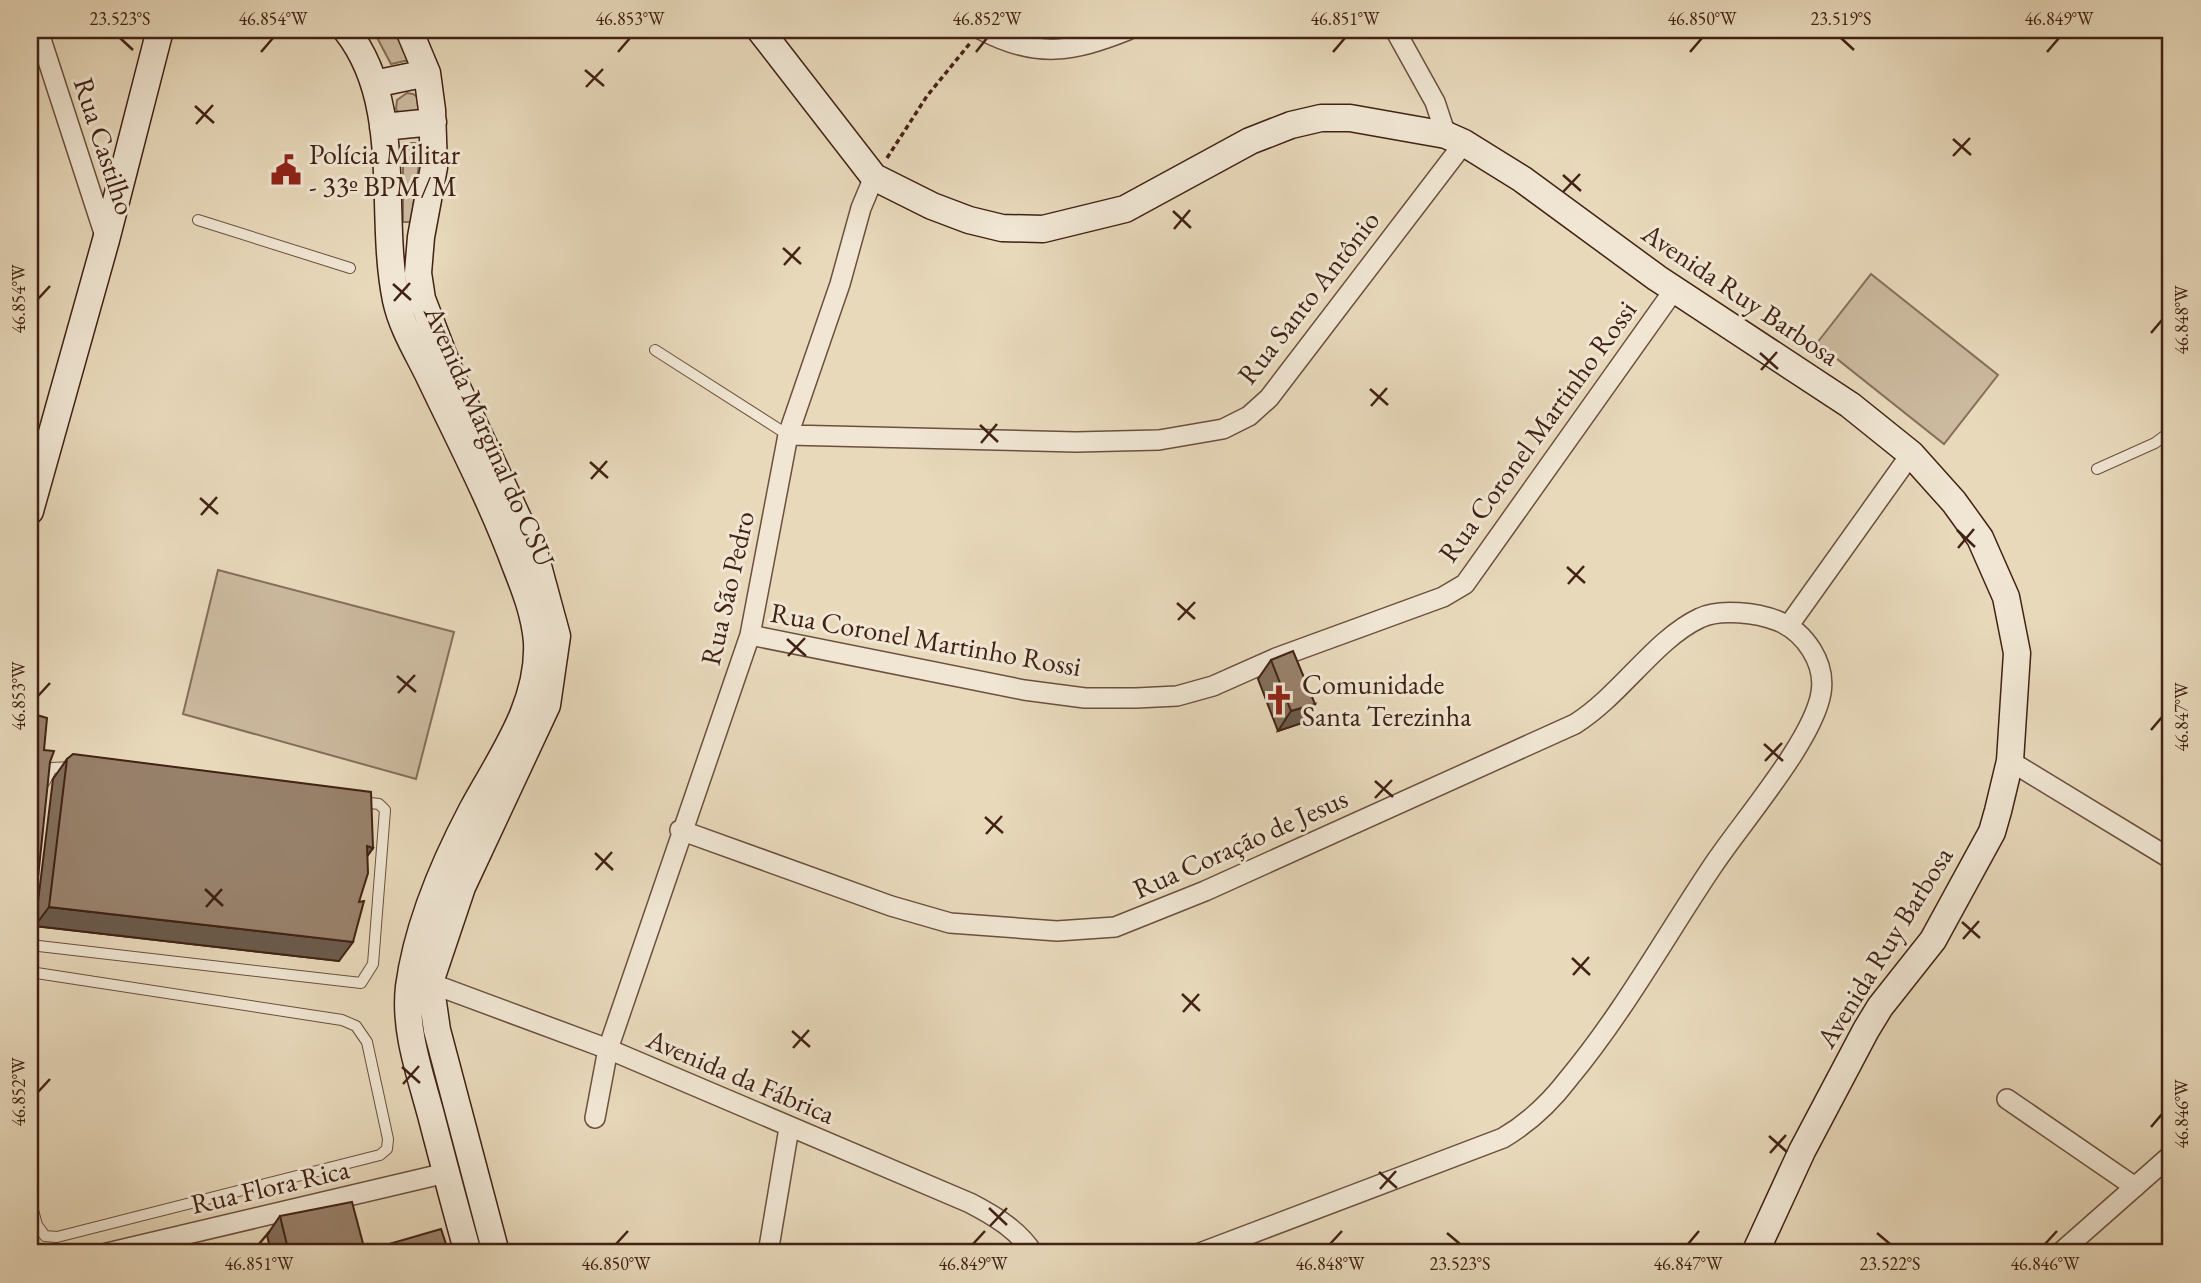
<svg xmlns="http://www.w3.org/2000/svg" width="2201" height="1283" viewBox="0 0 2201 1283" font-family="'EB Garamond',serif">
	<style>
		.green { fill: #ccba9f; stroke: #866e5a; stroke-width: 2 }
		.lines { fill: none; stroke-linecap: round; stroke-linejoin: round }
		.lane-casing { stroke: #6b503e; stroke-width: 12 }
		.street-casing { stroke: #6b503e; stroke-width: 22 }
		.secondary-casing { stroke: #412214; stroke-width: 29 }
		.path { stroke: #412214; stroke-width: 3.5; stroke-dasharray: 5 3.5; stroke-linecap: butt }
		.lane { stroke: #f0e6d3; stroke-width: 10 }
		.street { stroke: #f0e6d3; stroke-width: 19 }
		.secondary { stroke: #f0e6d3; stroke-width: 26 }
		.wall { fill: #836f5c; stroke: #412214; stroke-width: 2 }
		.shaded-wall { fill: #6a5a4b; stroke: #412214; stroke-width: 2 }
		.building { fill: #98816b; stroke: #412214; stroke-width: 2 }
		.ticks { fill: none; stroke: #412214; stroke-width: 2.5 }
		.labels { text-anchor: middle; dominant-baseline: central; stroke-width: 6; stroke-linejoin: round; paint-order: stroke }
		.street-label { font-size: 28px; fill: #412214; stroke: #f0e6d3 }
		.poi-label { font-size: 28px; fill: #412214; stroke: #f0e6d3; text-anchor: start }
		.neatline { fill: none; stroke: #412214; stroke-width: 2.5 }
		.ticks-label { font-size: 18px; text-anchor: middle; fill: #412214 }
	</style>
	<rect width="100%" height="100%" fill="#e8d9bb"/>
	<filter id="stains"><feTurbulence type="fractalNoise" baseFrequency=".00286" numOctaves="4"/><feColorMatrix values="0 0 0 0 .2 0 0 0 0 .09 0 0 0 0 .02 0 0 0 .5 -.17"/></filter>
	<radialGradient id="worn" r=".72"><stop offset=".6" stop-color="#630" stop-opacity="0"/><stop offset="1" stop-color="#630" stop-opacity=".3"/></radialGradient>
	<!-- green -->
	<path class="green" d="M373,30H395L409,60L391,64Z
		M407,93L413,94L423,101L422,111L400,114L396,109L397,100Z
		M403,143H422L411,222H403Z
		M1871,274L1998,375L1944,444L1817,343Z
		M218,570L454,632L416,779L183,714Z"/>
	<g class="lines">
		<!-- lane casing -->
		<g class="lane-casing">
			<path id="lane" d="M198,220L350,268
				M655,350L788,435
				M2097,469L2155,443L2171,431
				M44,783L52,768L72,767
				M30,919L32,891
				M30,945L361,983L373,964L385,810L379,804L361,802
				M30,972L342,1020L356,1026L367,1042L388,1139L387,1149L380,1155L57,1237L45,1236L37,1225L30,1199"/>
		</g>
		<!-- street casing -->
		<g class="street-casing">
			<path id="street" d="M38,30L106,239
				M982,30C1037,59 1073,52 1128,30
				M1395,30L1435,102L1446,135
				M788,435L1076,442L1159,440L1223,429L1249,416L1269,398L1464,143
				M1789,625L1911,454
				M750,635L1024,690L1085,698H1136L1177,696L1213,686L1276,658L1443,597L1465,584L1674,290
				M2010,761L2171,859
				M680,830L891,906L950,923L1057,931L1115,927L1205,891L1575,724C1621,695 1655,639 1700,618C1720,608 1758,613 1778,621C1805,632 1826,663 1821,693C1813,741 1741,823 1712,867C1665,937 1623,1013 1569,1078C1550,1103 1530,1122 1503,1138L1200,1253
				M422,980L608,1049L970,1203C995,1216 1018,1230 1033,1253
				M2007,1099L2135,1187
				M595,1118L608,1049L750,635L788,435L840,284L861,208L874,177
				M107,1253L446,1173
				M768,1253L789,1128
				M2060,1253L2171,1155"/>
		</g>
		<!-- secondary casing -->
		<g class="secondary-casing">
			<path id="secondary" d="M346,30C405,104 378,213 396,300C402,328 418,353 430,378C460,441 492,502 516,567C526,592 535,616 537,642C540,705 500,758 472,810C443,865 417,926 409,987C404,1030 420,1074 431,1115C443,1161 455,1207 468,1253
				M409,30L427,73L432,110L434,167L421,237L418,273L422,299L450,372L535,555L557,636L547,705L462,887L430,982L437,1030L496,1253
				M760,30L874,177L932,206L969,220L1002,228L1043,229L1125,209L1250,141L1291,125L1321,118H1350L1446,135L1464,143L1522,179L1657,278L1850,405L1911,454L1954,502L1980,538L2006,597L2017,653L2010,761L1998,811L1992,832L1933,940L1880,1007L1866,1030L1802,1151L1755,1253
				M374,84L427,73
				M383,127L433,122
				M30,511L106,240L160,30"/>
		</g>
		<!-- path -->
		<path class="path" d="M887,158L927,96L971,42"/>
		<!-- lane -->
		<use href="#lane" class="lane"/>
		<!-- street -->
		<use href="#street" class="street"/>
		<!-- secondary -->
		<use href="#secondary" class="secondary"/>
	</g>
	<!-- wall -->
	<path class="wall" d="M1271,660L1315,704L1302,723L1278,731L1258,679Z
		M67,759L373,848L367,856L339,961L35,926L53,779Z
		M280,1216L365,1251L449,1253H271L267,1235Z"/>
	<!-- shaded-wall -->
	<path class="shaded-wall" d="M1315,704L1302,723L1278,731L1291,711Z
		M367,846L373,848L359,868Z
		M30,896L36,897L30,907Z
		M49,907L353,942L339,961L35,926Z"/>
	<!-- building -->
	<path class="building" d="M1293,651L1315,704L1291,711L1271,660Z
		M30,713L47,718L44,750L54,751L50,762L36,897L30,896Z
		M73,754L371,792L373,848L367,846L368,873L359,902L364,901L353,942L49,907L67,759Z
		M352,1202L365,1251L441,1229L449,1253H289L280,1216Z"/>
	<!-- ticks -->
	<path class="ticks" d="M120,38L133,50M1841,38L1854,50M261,52L273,38M618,52L630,38M976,52L987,38M1333,52L1345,38M1690,52L1702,38M2047,52L2059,38M585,70L604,86M586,87L603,69M195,106L214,123M196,124L213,105M1953,139L1971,155M1953,156L1970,138M1563,175L1581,191M1563,192L1580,174M1173,211L1191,228M1174,229L1190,210M783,248L801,264M784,265L800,247M393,284L411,300M38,299L50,286M394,301L410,283M2151,333L2162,320M1760,353L1778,369M1761,370L1777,352M1370,389L1388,405M1371,406L1387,388M980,425L998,442M981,443L997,424M590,462L608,478M591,479L607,461M200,498L218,514M201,515L217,497M1957,530L1975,547M1958,548L1974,529M1567,567L1585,583M1568,584L1584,566M1177,603L1195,619M1178,620L1195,602M787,639L806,656M788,656L805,638M397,676L416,692M398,693L415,675M38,696L50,683M2151,730L2162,717M1764,744L1783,761M1765,761L1782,743M1375,781L1393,797M1375,798L1392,780M985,817L1003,833M986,834L1002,816M595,853L613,870M596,870L612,852M205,889L223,906M206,907L222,889M1962,922L1980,938M1963,939L1979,921M1572,958L1590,975M1573,975L1589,957M1182,994L1200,1011M1183,1012L1199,994M792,1031L810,1047M793,1048L809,1030M402,1067L420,1083M403,1084L419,1066M38,1092L50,1079M2151,1127L2162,1114M1769,1136L1787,1152M1770,1153L1786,1135M1379,1172L1397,1188M1380,1189L1396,1171M989,1208L1007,1225M990,1226L1007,1208M1447,1233L1460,1244M1877,1233L1890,1244M259,1244L270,1231M616,1244L628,1231M973,1244L985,1231M1330,1244L1342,1231M1688,1244L1699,1231M2045,1244L2057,1231"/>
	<!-- icons -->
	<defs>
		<g id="civic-bare" transform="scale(2.415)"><path d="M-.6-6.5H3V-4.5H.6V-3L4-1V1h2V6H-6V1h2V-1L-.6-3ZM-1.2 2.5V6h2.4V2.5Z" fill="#8f2418" stroke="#f0e6d3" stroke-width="2.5" paint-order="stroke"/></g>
		<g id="church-bare" transform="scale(2.415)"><path d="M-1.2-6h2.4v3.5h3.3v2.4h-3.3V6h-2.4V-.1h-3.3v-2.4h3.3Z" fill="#8f2418" stroke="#f0e6d3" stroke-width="2.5" paint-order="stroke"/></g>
	</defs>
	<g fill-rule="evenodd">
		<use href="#civic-bare" x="286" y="170"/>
		<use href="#church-bare" x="1279" y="700"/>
	</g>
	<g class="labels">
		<!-- street labels -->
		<g class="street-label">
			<text transform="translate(105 146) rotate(72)">Rua Castilho</text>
			<text transform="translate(1741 294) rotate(34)">Avenida Ruy Barbosa</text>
			<text transform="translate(1308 297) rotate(-52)">Rua Santo Antônio</text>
			<text transform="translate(1537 431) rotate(-54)">Rua Coronel Martinho Rossi</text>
			<text transform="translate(490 436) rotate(66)">Avenida Marginal do CSU</text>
			<text transform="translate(727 588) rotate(-77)">Rua São Pedro</text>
			<text transform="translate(926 639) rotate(10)">Rua Coronel Martinho Rossi</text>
			<text transform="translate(1240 843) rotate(-24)">Rua Coração de Jesus</text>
			<text transform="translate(1884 947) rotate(-58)">Avenida Ruy Barbosa</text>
			<text transform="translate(741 1076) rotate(23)">Avenida da Fábrica</text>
			<text transform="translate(270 1186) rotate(-13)">Rua Flora Rica</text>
		</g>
		<!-- poi labels -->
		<g class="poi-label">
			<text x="309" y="154">Polícia Militar<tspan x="309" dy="32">- 33º BPM/M</tspan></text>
			<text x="1302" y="684">Comunidade<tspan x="1302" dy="32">Santa Terezinha</tspan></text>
		</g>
	</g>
	<!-- margin -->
	<rect width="2201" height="1283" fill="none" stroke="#e8d9bb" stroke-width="77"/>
	<rect x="38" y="38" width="2124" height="1206" class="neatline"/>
	<g class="ticks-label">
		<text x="120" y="25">23.523°S</text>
		<text x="273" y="25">46.854°W</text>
		<text x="630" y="25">46.853°W</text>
		<text x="987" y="25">46.852°W</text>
		<text x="1345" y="25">46.851°W</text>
		<text x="1702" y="25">46.850°W</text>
		<text x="1841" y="25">23.519°S</text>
		<text x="2059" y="25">46.849°W</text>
		<text transform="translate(19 299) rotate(-90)" y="6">46.854°W</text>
		<text transform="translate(2182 320) rotate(-90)" y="6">46.848°W</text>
		<text transform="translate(19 696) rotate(-90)" y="6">46.853°W</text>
		<text transform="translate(2182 717) rotate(-90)" y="6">46.847°W</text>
		<text transform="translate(19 1092) rotate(-90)" y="6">46.852°W</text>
		<text transform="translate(2182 1114) rotate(-90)" y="6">46.846°W</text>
		<text x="259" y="1270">46.851°W</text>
		<text x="616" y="1270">46.850°W</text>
		<text x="973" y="1270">46.849°W</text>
		<text x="1330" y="1270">46.848°W</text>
		<text x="1460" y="1270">23.523°S</text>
		<text x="1688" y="1270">46.847°W</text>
		<text x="1890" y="1270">23.522°S</text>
		<text x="2045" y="1270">46.846°W</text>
	</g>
	<rect width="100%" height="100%" filter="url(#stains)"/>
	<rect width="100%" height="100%" fill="url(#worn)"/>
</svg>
